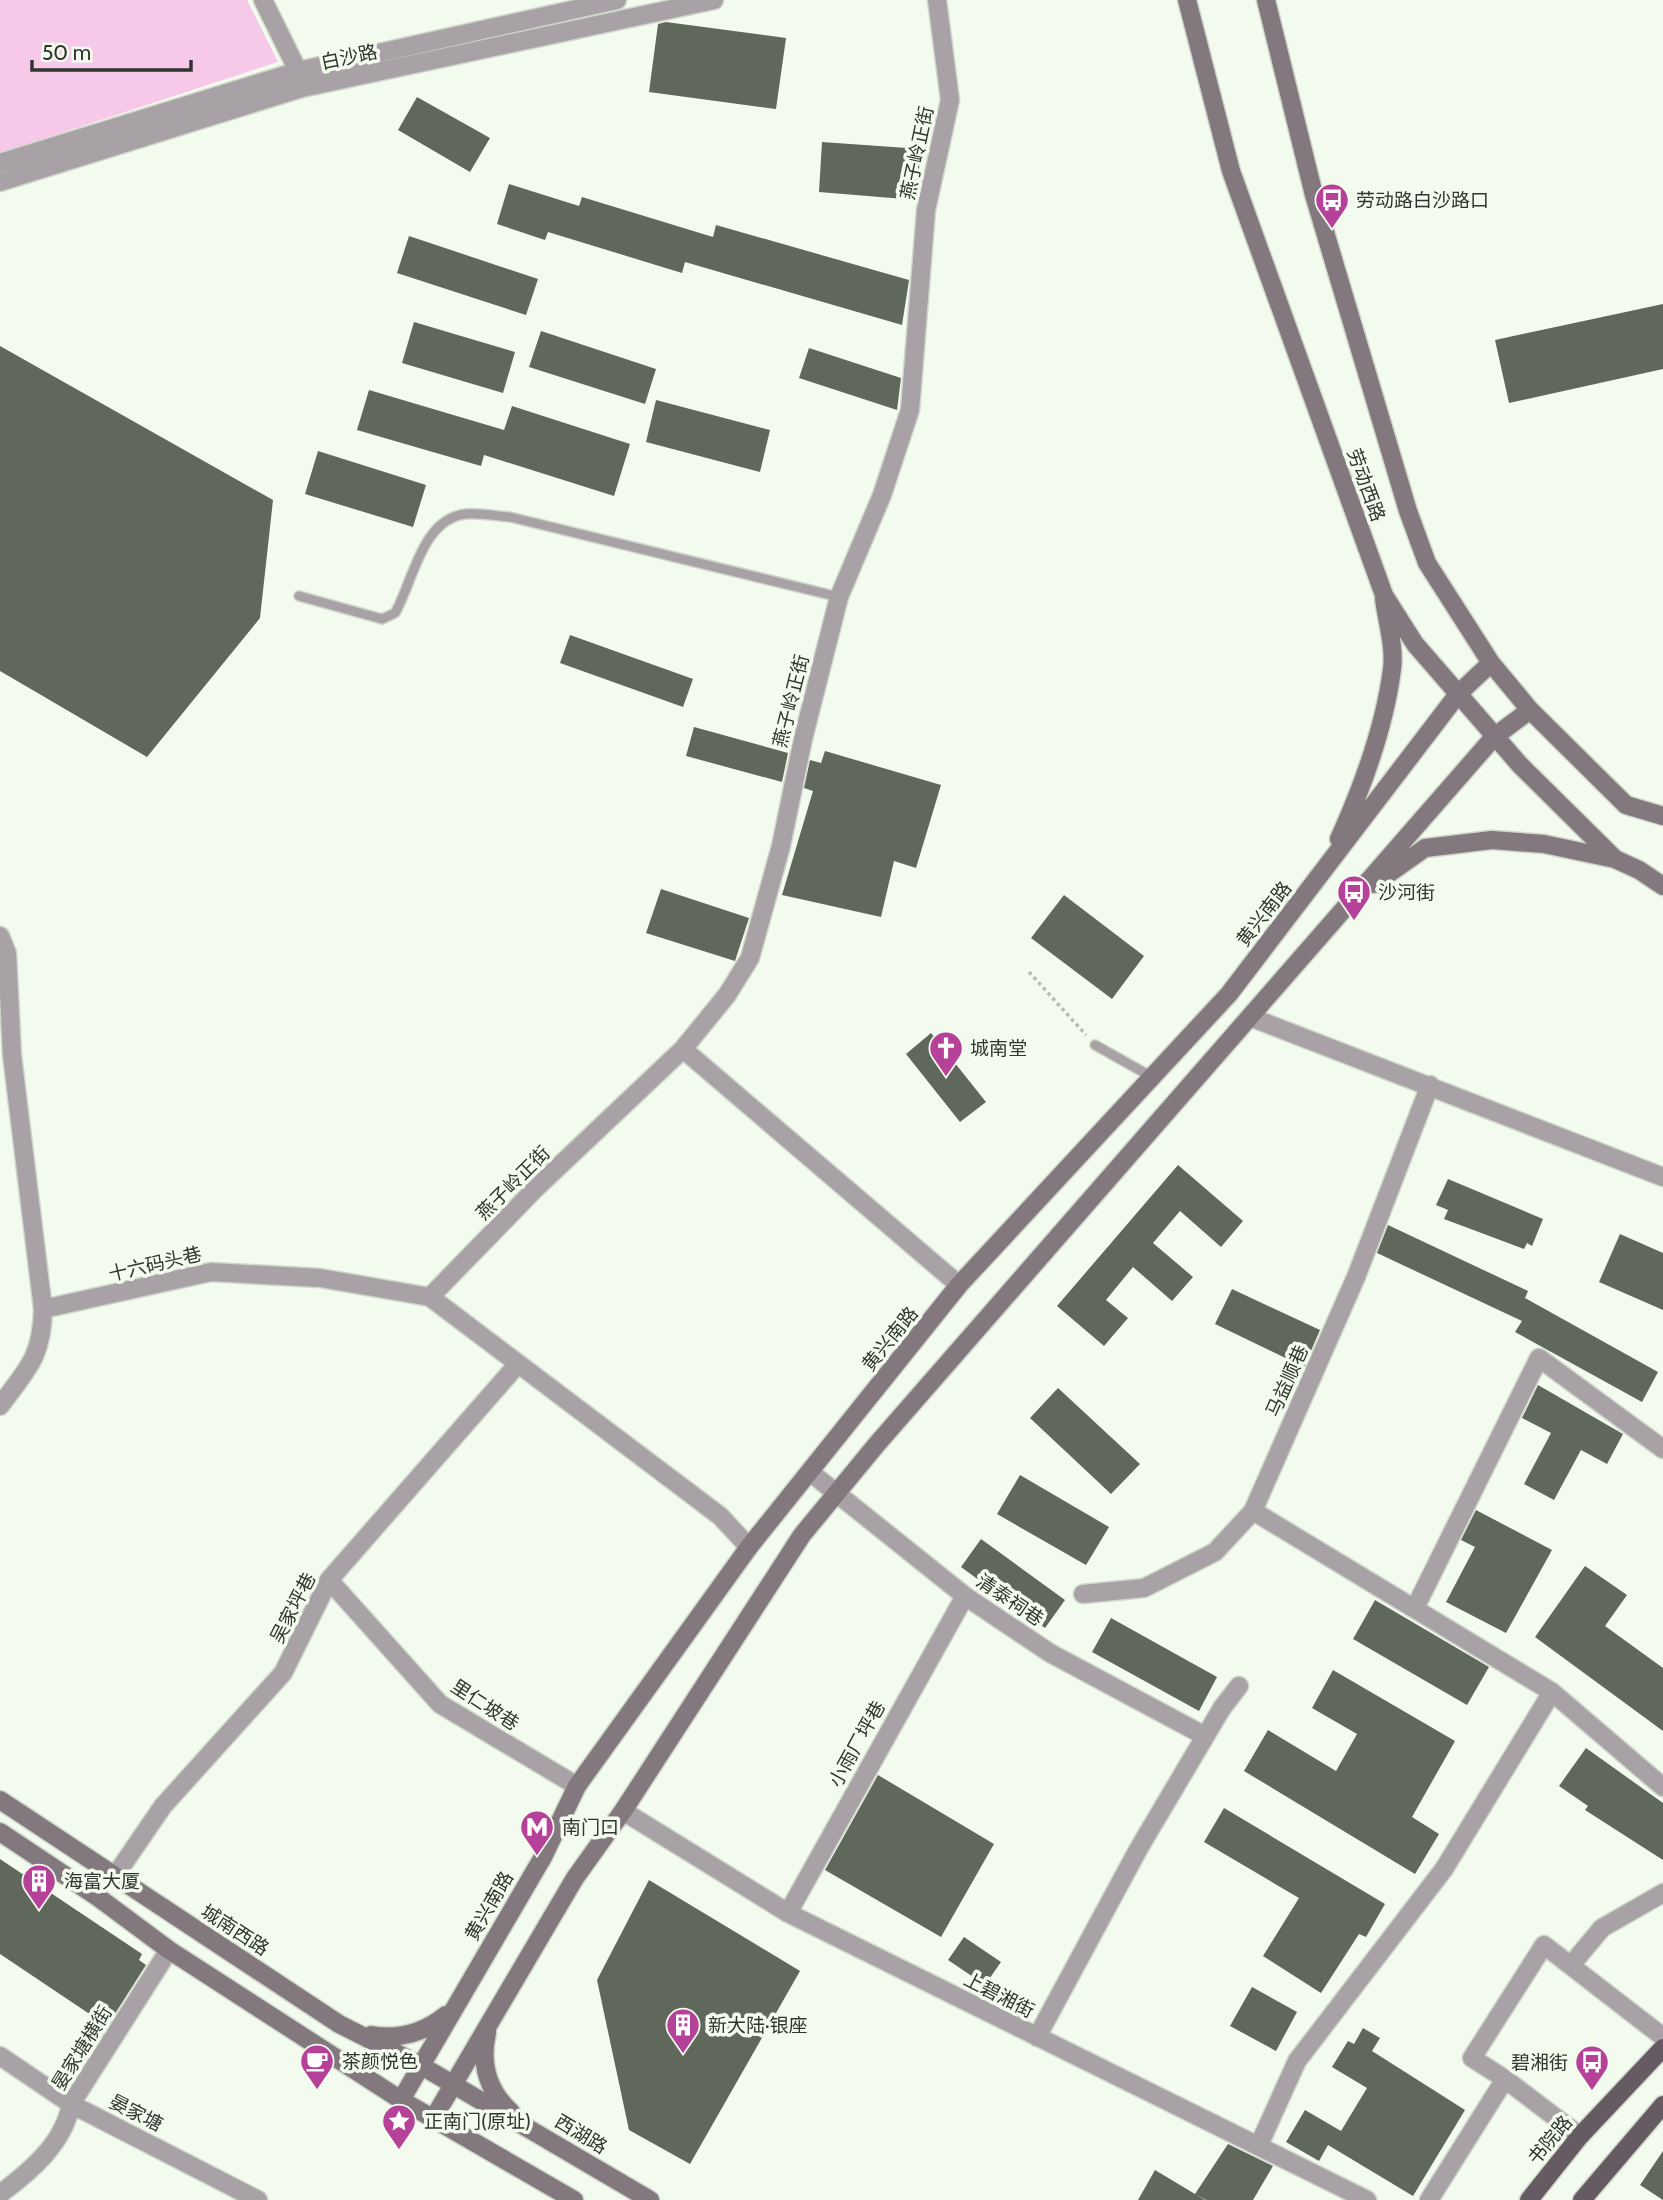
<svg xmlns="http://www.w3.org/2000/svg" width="1663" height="2200" viewBox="0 0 1663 2200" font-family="Cabin,'Noto Sans SC',sans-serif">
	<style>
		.green { fill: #f7c9e8 }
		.building { fill: #60685c }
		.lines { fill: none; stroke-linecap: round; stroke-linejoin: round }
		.service-casing { stroke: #cfd7cb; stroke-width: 12 }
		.minor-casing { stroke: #cfd7cb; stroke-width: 21 }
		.tertiary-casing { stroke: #cfd7cb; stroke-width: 21 }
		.secondary-casing { stroke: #cfd7cb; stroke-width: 21 }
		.primary-casing { stroke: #cfd7cb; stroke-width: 21 }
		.path { stroke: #b6beb2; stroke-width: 3.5; stroke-dasharray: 3.5 3.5; stroke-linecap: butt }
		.service { stroke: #a8a1a6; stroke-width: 9 }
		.minor { stroke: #a8a1a6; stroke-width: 18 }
		.tertiary { stroke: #a8a1a6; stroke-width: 18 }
		.secondary { stroke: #82787e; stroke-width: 18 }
		.primary { stroke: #675b63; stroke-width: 18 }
		.labels { text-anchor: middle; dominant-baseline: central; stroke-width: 7; stroke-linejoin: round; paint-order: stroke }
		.street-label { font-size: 19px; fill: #31352f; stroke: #f2fbed }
		.poi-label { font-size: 19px; fill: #31352f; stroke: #f2fbed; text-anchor: start }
	</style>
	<rect width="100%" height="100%" fill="#f2fbed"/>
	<!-- green -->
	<path class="green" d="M0,0H247L278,62L0,153Z"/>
	<!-- building -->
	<path class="building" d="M666,22L786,38L776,109L649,92L658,24Z
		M417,97L490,138L470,172L398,130Z
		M822,142L921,149L916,200L819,192Z
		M509,184L579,206L582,197L713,237L716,225L909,280L902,325L685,262L682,273L548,232L545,240L497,224Z
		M409,236L538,279L526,315L397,273Z
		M1663,304V369L1509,403L1495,340Z
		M414,322L515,352L503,393L402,363Z
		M541,331L656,369L645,404L529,367Z
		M0,346L273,500L260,618L147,757L0,671Z
		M809,348L901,378L897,410L799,378Z
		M369,390L504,430L512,406L630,444L614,496L484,455L481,466L357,430Z
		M656,400L770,430L760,472L646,442Z
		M318,451L426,485L413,527L305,494Z
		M570,635L693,679L683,707L560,663Z
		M694,727L788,753L782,782L686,756Z
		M825,751L941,785L916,868L894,861L881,917L782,895L813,791L804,788L810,760L821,763Z
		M661,889L749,918L735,961L646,933Z
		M1064,895L1144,956L1112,999L1031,938Z
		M931,1033L986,1102L960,1122L906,1054Z
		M1178,1165L1243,1221L1221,1247L1180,1211L1153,1243L1193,1277L1172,1301L1133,1267L1106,1300L1128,1318L1104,1346L1057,1306Z
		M1448,1179L1543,1219L1532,1246L1527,1243L1524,1249L1444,1219L1448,1210L1436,1205Z
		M1388,1225L1528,1291L1525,1298L1658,1372L1642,1402L1515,1332L1522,1321L1377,1253Z
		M1620,1234L1663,1253V1310L1599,1282Z
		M1232,1289L1320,1330L1304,1367L1215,1324Z
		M1538,1385L1623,1434L1607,1464L1581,1450L1554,1500L1524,1484L1551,1433L1522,1418Z
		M1058,1388L1140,1464L1111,1494L1030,1418Z
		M1020,1475L1109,1527L1086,1565L997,1514Z
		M1476,1510L1552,1550L1506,1633L1446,1602L1475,1547L1461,1540Z
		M981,1539L1065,1600L1045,1628L961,1567Z
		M1585,1566L1627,1595L1605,1626L1663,1668V1731L1535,1637Z
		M1375,1600L1489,1667L1467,1705L1353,1639Z
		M1111,1618L1217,1677L1199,1711L1092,1652Z
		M1333,1670L1455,1741L1412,1817L1439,1834L1415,1874L1244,1771L1268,1730L1336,1771L1357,1734L1312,1708Z
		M1586,1748L1663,1803V1860L1585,1810L1588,1806L1559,1786Z
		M878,1775L994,1844L941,1937L825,1870Z
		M1224,1808L1385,1904L1366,1937L1359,1934L1321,1993L1263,1956L1299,1898L1204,1842Z
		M0,1859L142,1954L139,1960L146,1965L111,2020L101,2013L97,2019L0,1954Z
		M649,1880L800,1971L690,2164L629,2130L597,1980Z
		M964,1937L1001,1962L985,1985L948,1960Z
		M1252,1987L1297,2012L1276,2051L1230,2026Z
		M1363,2028L1380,2038L1372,2051L1465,2110L1413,2196L1328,2145L1319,2161L1286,2142L1305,2110L1341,2131L1367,2088L1332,2067L1348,2041L1354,2044Z
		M1228,2144L1273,2166L1253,2200H1206L1195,2194Z
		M1663,2151V2200L1640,2185Z
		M1155,2170L1205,2200H1138Z"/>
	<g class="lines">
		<!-- service casing -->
		<g class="service-casing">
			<path id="service" d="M299,596L382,619L395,613C413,582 422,518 466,514C480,513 496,516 510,517L839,597
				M1095,1045L1152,1077"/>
		</g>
		<!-- minor casing -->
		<g class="minor-casing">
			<path id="minor" d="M263,0L298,71
				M0,936L7,953L12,1055L43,1309C42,1358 27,1369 0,1406
				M1250,1017L1663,1177
				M683,1049L959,1285
				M430,1297L536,1188L683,1049L727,995L750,958L781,846L803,739L839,597L882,495L910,410L926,210L950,100L937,0
				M43,1309L211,1272L320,1278L430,1297L720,1516L749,1547
				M810,1472L965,1596L1050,1653L1205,1736
				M1253,1511L1552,1692L1663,1787
				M329,1580L440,1704L577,1786
				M1083,1594L1144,1588L1215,1552L1253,1511L1356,1277L1430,1085
				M1415,1608L1539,1358L1663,1449
				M623,1811L788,1913L1367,2200
				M115,1876L163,1806L283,1673L329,1580L517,1365
				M788,1913L965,1596
				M1571,1965L1602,1928L1663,1893
				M1037,2037L1139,1848L1222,1708L1239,1686
				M0,2056L71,2104L258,2200
				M1580,2136L1505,2079L1472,2058L1544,1945L1663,2037
				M1259,2145L1297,2061L1444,1869L1552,1692
				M0,2194C31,2171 64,2143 71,2104L169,1950
				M1429,2200L1505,2079"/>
		</g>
		<!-- tertiary casing -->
		<g class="tertiary-casing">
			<path id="tertiary" d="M0,163L298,71L617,0
				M0,182L302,88L714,0"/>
		</g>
		<!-- secondary casing -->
		<g class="secondary-casing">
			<path id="secondary" d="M1187,0L1231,171L1384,595L1415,644L1520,765L1615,859L1639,870L1663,886
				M1266,0L1314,195L1408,511L1427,563L1491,663L1530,710L1626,805L1663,816
				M1339,839C1362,788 1385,725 1392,669C1395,648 1387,621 1384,599
				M1374,884L1425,848L1492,840L1544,844L1615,859
				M0,1800L339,2024L420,2065L650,2200
				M0,1832L99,1898L169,1950L401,2100L574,2200
				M487,2033C480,2064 488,2091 511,2112
				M371,2035C400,2040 424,2033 446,2015
				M401,2100L543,1857L577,1786L749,1547L959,1285L1229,994L1458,694L1491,663
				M433,2119L575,1878L623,1811L802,1535L877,1444L1494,737L1530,710"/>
		</g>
		<!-- primary casing -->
		<g class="primary-casing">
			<path id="primary" d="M1529,2200L1580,2136L1663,2048
				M1582,2200L1663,2105"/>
		</g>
		<!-- path -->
		<path class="path" d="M1029,972L1086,1035"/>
		<!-- service -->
		<use href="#service" class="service"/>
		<!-- minor -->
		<use href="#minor" class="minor"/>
		<!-- tertiary -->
		<use href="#tertiary" class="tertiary"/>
		<!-- secondary -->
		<use href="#secondary" class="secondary"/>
		<!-- primary -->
		<use href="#primary" class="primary"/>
	</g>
	<!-- icons -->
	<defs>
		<g id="bus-pin" transform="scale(1.75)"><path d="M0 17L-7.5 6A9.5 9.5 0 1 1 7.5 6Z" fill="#b64199" stroke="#f2fbed"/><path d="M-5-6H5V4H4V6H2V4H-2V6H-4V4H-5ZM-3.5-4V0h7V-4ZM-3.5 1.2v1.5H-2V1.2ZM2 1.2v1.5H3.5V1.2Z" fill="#fff"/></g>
		<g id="church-pin" transform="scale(1.75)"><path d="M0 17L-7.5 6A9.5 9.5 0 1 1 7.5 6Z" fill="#b64199" stroke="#f2fbed"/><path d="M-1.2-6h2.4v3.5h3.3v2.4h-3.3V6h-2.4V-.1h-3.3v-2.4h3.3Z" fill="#fff"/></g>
		<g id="metro-pin" transform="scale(1.75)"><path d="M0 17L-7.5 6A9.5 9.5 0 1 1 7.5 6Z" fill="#b64199" stroke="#f2fbed"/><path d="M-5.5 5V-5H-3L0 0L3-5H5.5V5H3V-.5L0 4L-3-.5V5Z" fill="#fff"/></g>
		<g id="building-pin" transform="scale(1.75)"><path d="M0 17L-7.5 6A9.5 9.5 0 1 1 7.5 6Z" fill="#b64199" stroke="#f2fbed"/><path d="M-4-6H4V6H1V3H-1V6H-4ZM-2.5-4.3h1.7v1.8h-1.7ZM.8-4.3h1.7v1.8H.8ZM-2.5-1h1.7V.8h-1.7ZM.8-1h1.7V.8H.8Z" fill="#fff"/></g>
		<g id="cafe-pin" transform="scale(1.75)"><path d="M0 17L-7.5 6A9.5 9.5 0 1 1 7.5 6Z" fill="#b64199" stroke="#f2fbed"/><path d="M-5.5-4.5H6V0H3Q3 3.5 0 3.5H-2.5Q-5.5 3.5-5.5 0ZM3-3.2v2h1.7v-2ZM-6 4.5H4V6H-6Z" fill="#fff"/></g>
		<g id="sight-pin" transform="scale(1.75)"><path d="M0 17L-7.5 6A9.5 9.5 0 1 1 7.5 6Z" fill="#b64199" stroke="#f2fbed"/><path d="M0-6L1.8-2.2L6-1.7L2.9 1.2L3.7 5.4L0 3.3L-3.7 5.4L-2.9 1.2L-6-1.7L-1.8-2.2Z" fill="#fff"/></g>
	</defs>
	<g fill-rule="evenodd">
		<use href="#bus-pin" x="1332" y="200"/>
		<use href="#bus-pin" x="1354" y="892"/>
		<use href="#church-pin" x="946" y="1048"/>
		<use href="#metro-pin" x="537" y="1827"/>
		<use href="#building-pin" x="39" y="1881"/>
		<use href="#building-pin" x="683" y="2025"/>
		<use href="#cafe-pin" x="317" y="2061"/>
		<use href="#bus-pin" x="1592" y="2062"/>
		<use href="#sight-pin" x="399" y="2121"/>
	</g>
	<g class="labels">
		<!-- street labels -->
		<g class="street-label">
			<text transform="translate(349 57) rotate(-12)">白沙路</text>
			<text transform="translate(917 153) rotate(-78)">燕子岭正街</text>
			<text transform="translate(1366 485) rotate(70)">劳动西路</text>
			<text transform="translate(791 701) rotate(-76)">燕子岭正街</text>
			<text transform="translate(1264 914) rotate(-52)">黄兴南路</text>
			<text transform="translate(513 1183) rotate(-45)">燕子岭正街</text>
			<text transform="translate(155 1264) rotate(-13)">十六码头巷</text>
			<text transform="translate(890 1339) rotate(-51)">黄兴南路</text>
			<text transform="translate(1287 1381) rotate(-66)">马益顺巷</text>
			<text transform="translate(1010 1600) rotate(34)">清泰祠巷</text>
			<text transform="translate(293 1608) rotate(-63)">吴家坪巷</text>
			<text transform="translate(485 1705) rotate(33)">里仁坡巷</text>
			<text transform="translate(857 1744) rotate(-61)">小雨厂坪巷</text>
			<text transform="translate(489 1906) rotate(-60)">黄兴南路</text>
			<text transform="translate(235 1930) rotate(33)">城南西路</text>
			<text transform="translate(999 1995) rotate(27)">上碧湘街</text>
			<text transform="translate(82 2048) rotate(-58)">晏家塘横街</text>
			<text transform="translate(136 2113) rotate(27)">晏家塘</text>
			<text transform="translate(581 2134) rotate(31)">西湖路</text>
			<text transform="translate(1550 2140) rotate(-50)">书院路</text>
		</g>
		<!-- poi labels -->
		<g class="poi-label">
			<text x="1356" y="200">劳动路白沙路口</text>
			<text x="1378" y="892">沙河街</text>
			<text x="970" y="1048">城南堂</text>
			<text x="562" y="1827">南门口</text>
			<text x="64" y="1881">海富大厦</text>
			<text x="708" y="2025">新大陆·银座</text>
			<text x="342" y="2061">茶颜悦色</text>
			<text x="1568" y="2062" text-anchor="end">碧湘街</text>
			<text x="424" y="2121">正南门(原址)</text>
		</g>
	</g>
	<!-- scale -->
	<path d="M32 60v10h159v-10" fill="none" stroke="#31352f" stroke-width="3.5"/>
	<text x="42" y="60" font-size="21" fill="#31352f" stroke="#f2fbed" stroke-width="5" paint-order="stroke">50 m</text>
</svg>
